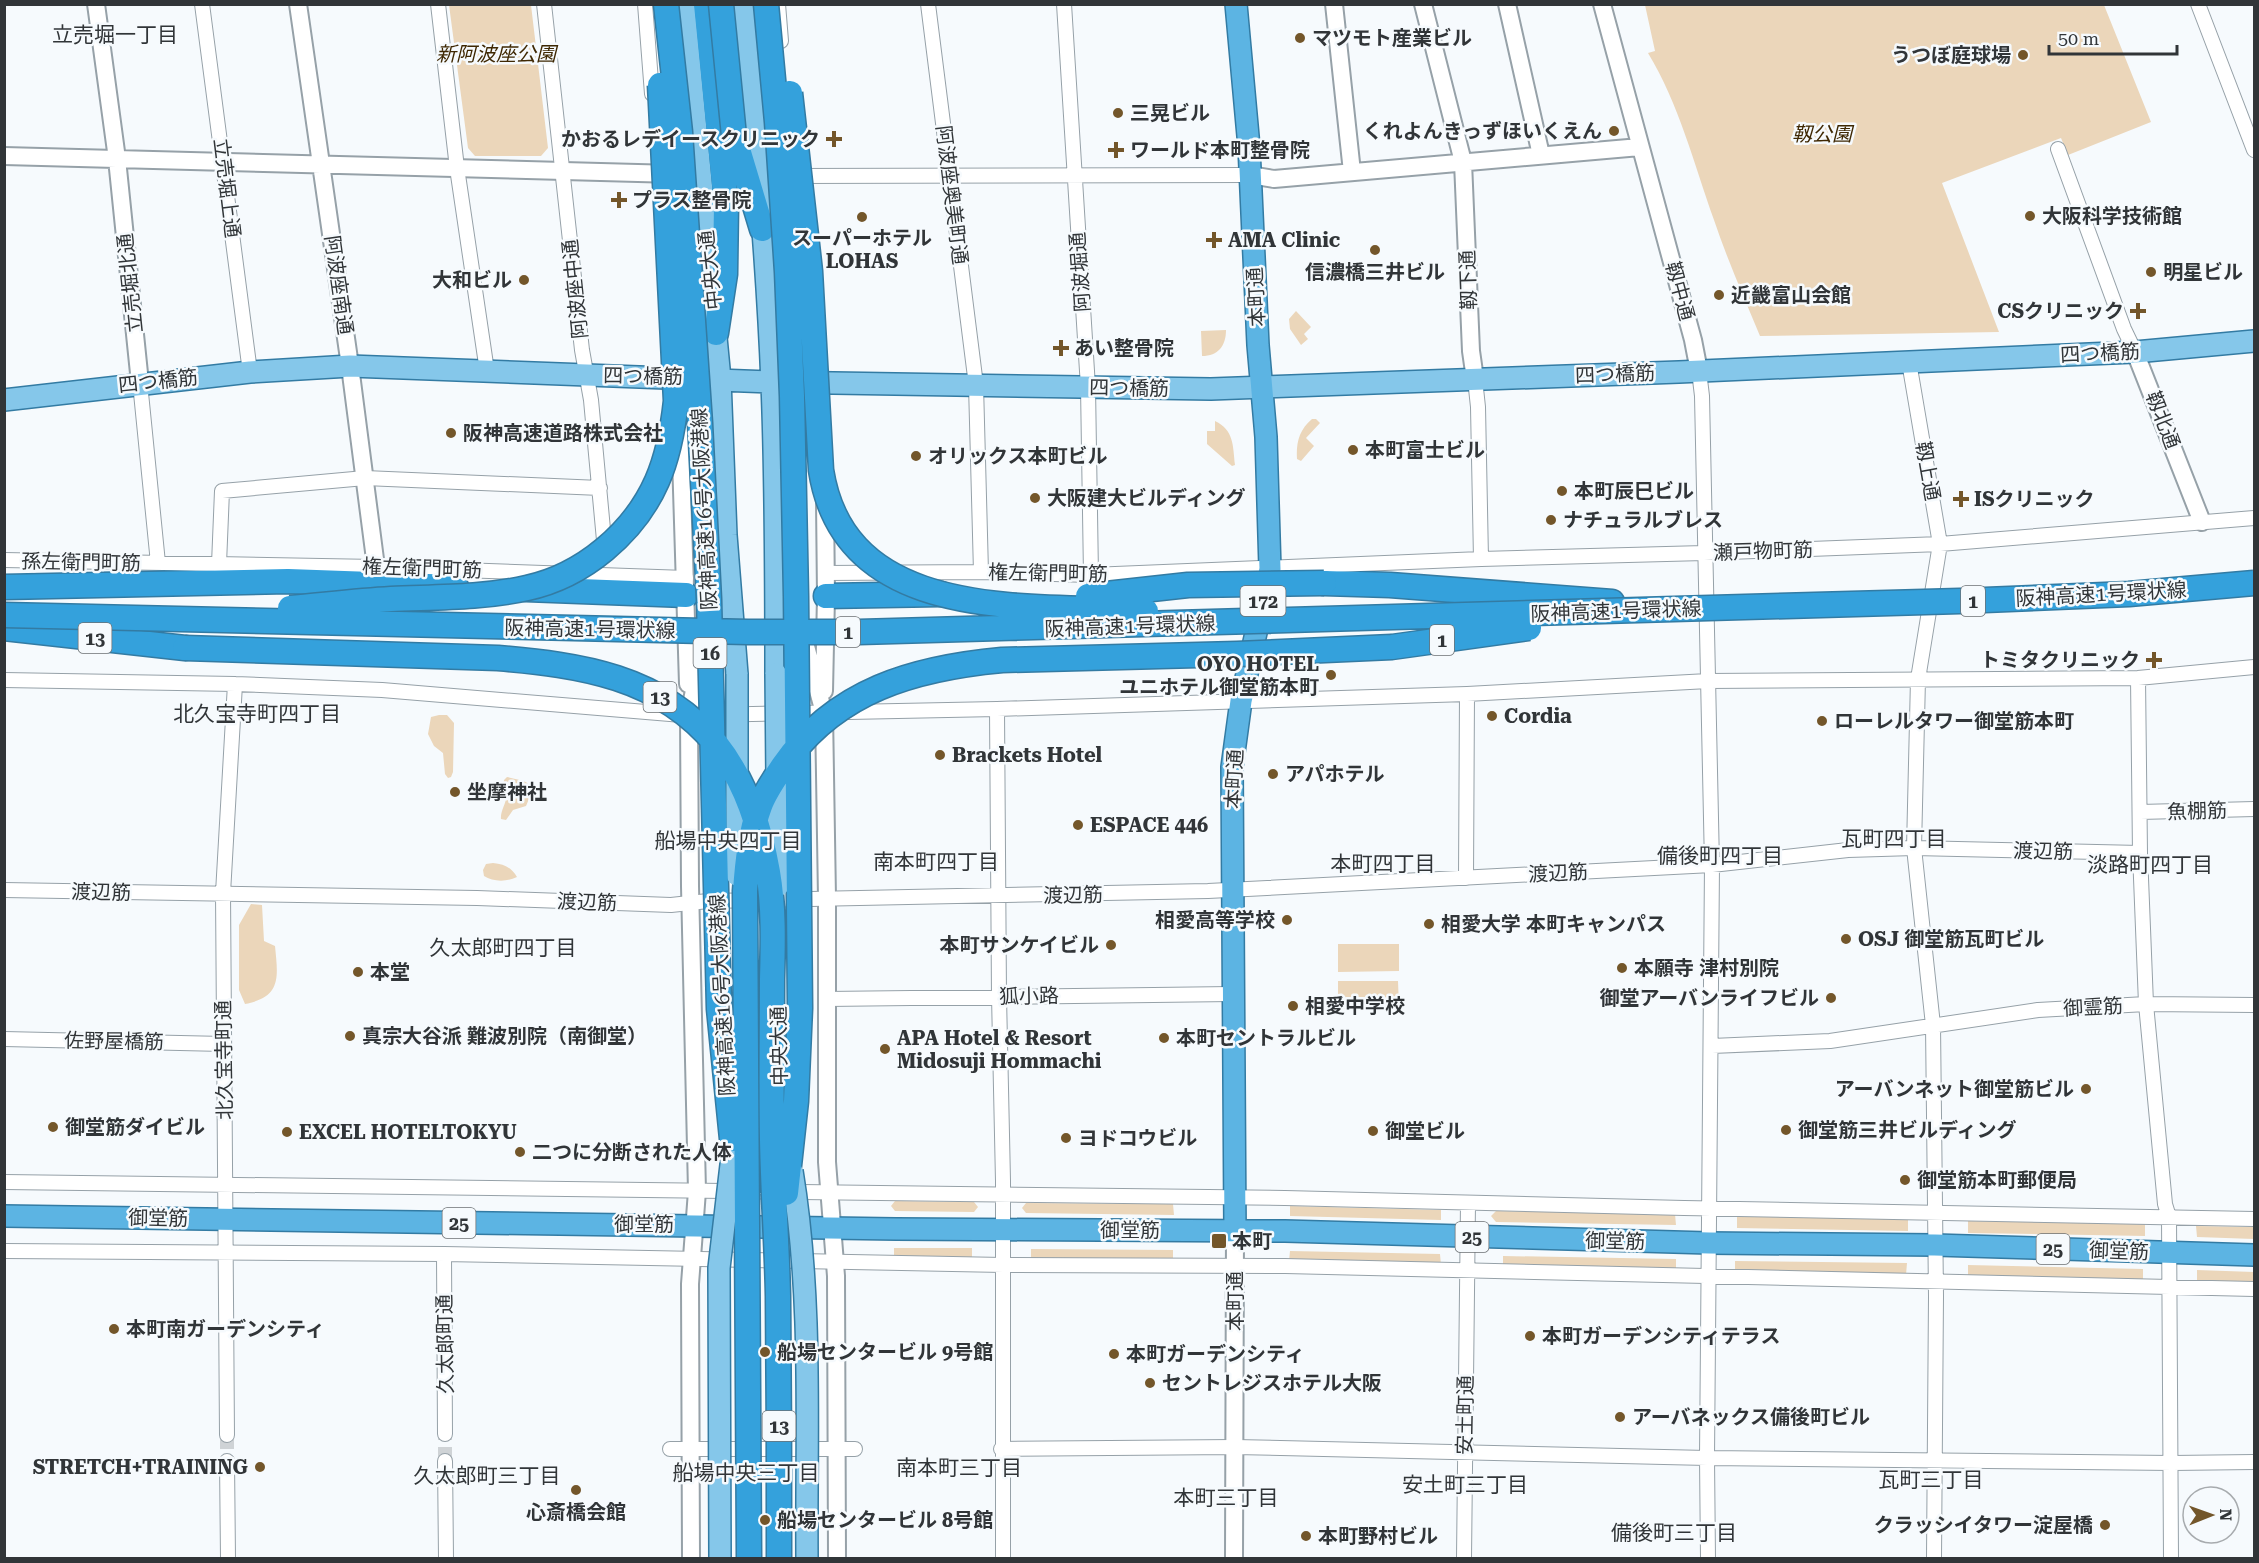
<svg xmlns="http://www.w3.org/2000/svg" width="2259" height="1563" viewBox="0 0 2259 1563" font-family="'Roboto Serif','Noto Sans JP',serif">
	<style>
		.green { fill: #ebd6ba }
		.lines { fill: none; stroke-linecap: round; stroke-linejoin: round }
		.minor-tunnel { stroke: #cfd3d6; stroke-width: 14; stroke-dasharray: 14 7; stroke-linecap: butt }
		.minor-casing { stroke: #96a1a8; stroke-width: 16 }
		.tertiary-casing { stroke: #96a1a8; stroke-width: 20 }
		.primary-casing { stroke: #337ba3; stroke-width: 24 }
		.trunk-casing { stroke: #337ba3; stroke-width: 24 }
		.motorway-casing { stroke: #337ba3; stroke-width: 27 }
		.minor { stroke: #fff; stroke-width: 14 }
		.tertiary { stroke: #fff; stroke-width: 16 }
		.primary { stroke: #85c7ea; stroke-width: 21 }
		.trunk { stroke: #5cb4e3; stroke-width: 21 }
		.motorway { stroke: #34a1dc; stroke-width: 24 }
		.primary-bridge-casing { stroke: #337ba3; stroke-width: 24; stroke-linecap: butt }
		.motorway-bridge-casing { stroke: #337ba3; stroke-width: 27; stroke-linecap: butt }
		.primary-bridge { stroke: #85c7ea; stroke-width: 21 }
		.motorway-bridge { stroke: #34a1dc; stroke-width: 24 }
		.poi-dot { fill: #73562a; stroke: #f6fafd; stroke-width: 2 }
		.labels { text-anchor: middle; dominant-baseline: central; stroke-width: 5; stroke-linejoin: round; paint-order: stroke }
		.shield { fill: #f6fafd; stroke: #6c7073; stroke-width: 1.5 }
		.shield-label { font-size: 18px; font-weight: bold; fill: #313538 }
		.poi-label { font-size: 20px; font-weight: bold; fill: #313538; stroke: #f6fafd; text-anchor: start }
		.park-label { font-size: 20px; font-style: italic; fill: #3f2803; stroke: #f6fafd }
		.street-label { font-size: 20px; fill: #313538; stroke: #f6fafd }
		.neighbourhood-label { font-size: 21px; fill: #313538; stroke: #f6fafd }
	</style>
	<rect width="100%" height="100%" fill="#f6fafd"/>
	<!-- green -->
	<path class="green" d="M449,5H531L548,148L541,156H475L468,148Z
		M1645,5H2104L2151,122L2068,155L2061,138L1942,183L1999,332L1760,336C1744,297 1727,259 1714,220C1694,164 1679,104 1648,53L1655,51Z
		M1296,311L1311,327L1304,334L1308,339L1301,345L1290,329L1289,319Z
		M1226,330C1226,346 1218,356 1202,356L1201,331Z
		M1312,419H1316L1320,423L1306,438L1314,446L1301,461L1297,459C1296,443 1299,430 1312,419Z
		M1215,421C1234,430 1233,446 1235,465L1232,466L1207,444V431H1215Z
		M439,715H447L454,723L453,772L451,777L448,778L445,774L443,753L434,746L428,734L431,717Z
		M507,777C528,782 537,781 526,806L513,810L506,820L501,819C500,810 508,801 506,794C505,788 503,787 504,780Z
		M493,863C504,864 511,867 517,877C507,882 493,882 484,876L483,870L486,864Z
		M251,904L262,905L264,941L275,946C278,977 282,997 245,1004L239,990V925Z
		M1338,944H1399V971L1338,972Z
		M1338,981H1398L1399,1008L1338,1009Z
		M895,1201L974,1202L978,1207L974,1212L895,1211L891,1206Z
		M1026,1203L1173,1204L1174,1215L1026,1213L1022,1208Z
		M1290,1206L1441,1210V1220L1290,1216Z
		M1496,1211L1675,1214L1676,1225L1496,1222L1491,1216Z
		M1737,1216L1908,1219V1231L1737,1228Z
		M1968,1221L2145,1224V1236L1968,1233Z
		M2196,1226L2254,1227V1239L2197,1237Z
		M894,1248H972V1258L894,1257Z
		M1031,1249L1173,1250V1261L1031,1258Z
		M1290,1251L1440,1254L1441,1265L1289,1261Z
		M1503,1256L1676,1259V1270L1503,1266Z
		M1735,1261L1907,1263L1906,1275L1735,1273Z
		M1968,1265L2143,1269V1281L1968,1277Z
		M2197,1270L2254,1272V1283L2197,1282Z"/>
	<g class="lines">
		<!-- minor-tunnel -->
		<path class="minor-tunnel" d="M227,1435V1461
			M445,1461V1434"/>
		<!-- minor casing -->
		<g class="minor-casing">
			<path id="minor" d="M202,4L250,372
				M438,4L457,168L487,371
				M544,4L582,350L591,400L605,551
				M645,4L652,94
				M778,4L781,41
				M928,4L976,385L981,572
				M1064,4L1088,387L1091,575
				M2198,4L2254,150
				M2058,149L2124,329L2135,352
				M794,176L1250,175
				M1909,362L1940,544L1918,679L1914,848L1933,1025L1936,1296L1934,1558
				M1699,371L1702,396L1712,865L1707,1458L1708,1558
				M1475,379L1478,407L1481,559
				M140,383L158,563
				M4,560L376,567L686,578
				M219,564L222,491L365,478L600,488
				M826,573L981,572L1091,575L1481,559L1704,553L1940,544L2254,518
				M2138,678L2140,853L2146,1004L2165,1204L2169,1217L2171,1558
				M4,680L235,684L382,690L682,715
				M997,709L999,996L1003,1181V1558
				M707,715L997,709L1467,694L1708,681L2138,678L2254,667
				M2140,812L2254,809
				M1466,878L1467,694
				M4,890L477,898L671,905L708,901L1208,891L1712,865L1848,850L1914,848L2140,853
				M826,999L1232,994
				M4,1039L224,1044
				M1712,1046L1830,1041L2038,1010L2146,1004L2254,1005
				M4,1182L1285,1198L1684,1208L2254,1219
				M4,1251L444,1254L1003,1265L1285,1266L2254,1289
				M444,1254L445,1434
				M227,1435L223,893L235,684
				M670,1449H855
				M1001,1449L1235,1447L1707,1458L2172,1463L2254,1462
				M227,1461L228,1558
				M445,1461L446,1558
				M1464,1558L1468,1203"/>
		</g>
		<!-- tertiary casing -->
		<g class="tertiary-casing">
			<path id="tertiary" d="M96,4L117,159L140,383
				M298,4L350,366L376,567
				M1334,4L1352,172
				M1423,4L1463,162L1471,351L1475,379
				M1507,4L1541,155
				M1602,4L1693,340L1699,371
				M4,156L675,174
				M1250,175L1274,179L1640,147
				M2135,352L2202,522
				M680,425L688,684
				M803,635L824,713L827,898V1162L836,1276L837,1558
				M824,691L826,596L825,501
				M691,1558L690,1284L697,1191L690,886L689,715L703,646
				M1234,1558L1235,1231"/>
		</g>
		<!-- primary casing -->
		<g class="primary-casing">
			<path id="primary" d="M684,4L720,379L726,535L737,674
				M743,4C755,131 767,257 772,384C776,481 776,577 776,674
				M4,400L250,372L350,366L772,382L1211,389L1679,372L2135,352L2254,341"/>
		</g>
		<!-- trunk casing -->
		<g class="trunk-casing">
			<path id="trunk" d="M4,1216L896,1229L1285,1231L1709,1243L1935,1245L2254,1255
				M1235,1231L1232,767L1241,701L1270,569L1266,437L1258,345L1249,147L1236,4"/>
		</g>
		<!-- motorway casing -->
		<g class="motorway-casing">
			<path id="motorway" d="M706,4L726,204L725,274L716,333
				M734,136L762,229
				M1324,583L1390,585L1612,602
				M4,587L288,581L456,587
				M526,589L686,595
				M826,596L941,594
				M4,628L185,648"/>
		</g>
		<!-- minor -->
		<use href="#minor" class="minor"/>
		<!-- tertiary -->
		<use href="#tertiary" class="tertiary"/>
		<!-- primary -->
		<use href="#primary" class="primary"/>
		<!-- trunk -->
		<use href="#trunk" class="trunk"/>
		<!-- motorway -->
		<use href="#motorway" class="motorway"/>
		<!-- primary-bridge casing -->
		<g class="primary-bridge-casing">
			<path id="primary-bridge" d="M737,674V875
				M776,674L778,886
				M792,1171C813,1299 806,1430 807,1558
				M720,1558L719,1268L736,1122"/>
		</g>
		<!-- motorway-bridge casing -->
		<g class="motorway-bridge-casing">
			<path id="motorway-bridge" d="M666,4L680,132L700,423L709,599L719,1009L732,1139
				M721,4L734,136
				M766,4L777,122L787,272L792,396L796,596L800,1008L796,1101L786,1193
				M790,93L810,271L821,470C845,625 1031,604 1146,611
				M1088,596L1188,585L1324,583
				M290,608C324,605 357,601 391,599C436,597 482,598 527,588C583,576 634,533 657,481C668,456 673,429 676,401L660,85
				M4,615L748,632H859L1960,601L2129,594L2254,583
				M185,648L498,658C580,665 660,676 716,744C745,780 760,827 768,872C774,907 773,944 772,979C772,1033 771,1086 772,1140C773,1192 777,1244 778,1296C779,1383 779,1471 779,1558
				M749,1558L745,891C747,862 750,833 760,806C765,792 775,778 783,766C835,690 915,668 1002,660L1237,654L1392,647L1529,628"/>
		</g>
		<!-- primary-bridge -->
		<use href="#primary-bridge" class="primary-bridge"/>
		<!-- motorway-bridge -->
		<use href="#motorway-bridge" class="motorway-bridge"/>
	</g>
	<!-- markers -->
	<g class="poi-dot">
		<circle cx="1300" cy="38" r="6"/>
		<circle cx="2023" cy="55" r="6"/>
		<circle cx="1118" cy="113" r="6"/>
		<circle cx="1614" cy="131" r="6"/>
		<path d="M831 130h6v6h6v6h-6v6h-6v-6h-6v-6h6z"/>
		<path d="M1113 141h6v6h6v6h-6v6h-6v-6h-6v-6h6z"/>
		<path d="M616 191h6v6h6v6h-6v6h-6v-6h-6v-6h6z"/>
		<circle cx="2030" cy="216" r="6"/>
		<circle cx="862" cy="217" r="6"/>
		<path d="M1211 231h6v6h6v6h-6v6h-6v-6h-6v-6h6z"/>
		<circle cx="1375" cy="250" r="6"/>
		<circle cx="2151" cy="272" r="6"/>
		<circle cx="524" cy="280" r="6"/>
		<circle cx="1719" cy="295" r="6"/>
		<path d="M2135 302h6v6h6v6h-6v6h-6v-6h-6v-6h6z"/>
		<path d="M1058 339h6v6h6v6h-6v6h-6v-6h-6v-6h6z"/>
		<circle cx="451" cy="433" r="6"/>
		<circle cx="1353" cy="450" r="6"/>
		<circle cx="916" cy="456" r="6"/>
		<circle cx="1562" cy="491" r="6"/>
		<circle cx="1035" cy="498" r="6"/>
		<path d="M1958 490h6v6h6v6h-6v6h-6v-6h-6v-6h6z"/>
		<circle cx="1551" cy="520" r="6"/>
		<path d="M2151 651h6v6h6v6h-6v6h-6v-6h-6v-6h6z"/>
		<circle cx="1331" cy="675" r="6"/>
		<circle cx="1492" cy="716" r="6"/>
		<circle cx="1822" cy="721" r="6"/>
		<circle cx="940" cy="755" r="6"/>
		<circle cx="1273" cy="774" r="6"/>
		<circle cx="455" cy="792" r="6"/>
		<circle cx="1078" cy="825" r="6"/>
		<circle cx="1287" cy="920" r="6"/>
		<circle cx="1429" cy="924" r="6"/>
		<circle cx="1846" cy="939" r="6"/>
		<circle cx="1111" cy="945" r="6"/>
		<circle cx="1622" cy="968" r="6"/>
		<circle cx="358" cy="972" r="6"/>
		<circle cx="1831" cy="998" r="6"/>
		<circle cx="1293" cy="1006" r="6"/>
		<circle cx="350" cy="1036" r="6"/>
		<circle cx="1164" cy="1038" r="6"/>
		<circle cx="885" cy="1049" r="6"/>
		<circle cx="2086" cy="1089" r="6"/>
		<circle cx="53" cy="1127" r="6"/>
		<circle cx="1786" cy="1130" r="6"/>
		<circle cx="1373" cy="1131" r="6"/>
		<circle cx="287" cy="1132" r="6"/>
		<circle cx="1066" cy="1138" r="6"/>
		<circle cx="520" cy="1152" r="6"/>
		<circle cx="1905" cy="1180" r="6"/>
		<rect x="1211" y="1233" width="16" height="16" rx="3"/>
		<circle cx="114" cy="1329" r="6"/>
		<circle cx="1530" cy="1336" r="6"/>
		<circle cx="765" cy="1352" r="6"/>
		<circle cx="1114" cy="1354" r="6"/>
		<circle cx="1150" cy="1383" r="6"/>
		<circle cx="1620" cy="1417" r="6"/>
		<circle cx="260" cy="1467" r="6"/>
		<circle cx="576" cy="1490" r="6"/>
		<circle cx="765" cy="1520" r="6"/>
		<circle cx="2105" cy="1525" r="6"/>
		<circle cx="1306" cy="1536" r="6"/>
	</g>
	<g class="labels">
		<!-- shield labels -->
		<g class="shield">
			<rect x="1240.5" y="586" width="45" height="30" rx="4.5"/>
			<rect x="1961" y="586" width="24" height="30" rx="4.5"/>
			<rect x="836" y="617" width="24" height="30" rx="4.5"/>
			<rect x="78.5" y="623" width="33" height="30" rx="4.5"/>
			<rect x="1430" y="625" width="24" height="30" rx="4.5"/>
			<rect x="693.5" y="638" width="33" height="30" rx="4.5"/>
			<rect x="643.5" y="682" width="33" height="30" rx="4.5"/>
			<rect x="442.5" y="1208" width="33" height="30" rx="4.5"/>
			<rect x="1455.5" y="1222" width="33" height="30" rx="4.5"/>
			<rect x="2036.5" y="1234" width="33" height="30" rx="4.5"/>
			<rect x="762.5" y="1411" width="33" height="30" rx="4.5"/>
		</g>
		<g class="shield-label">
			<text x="1263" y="601">172</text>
			<text x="1973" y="601">1</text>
			<text x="848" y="632">1</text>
			<text x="95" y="638">13</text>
			<text x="1442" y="640">1</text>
			<text x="710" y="653">16</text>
			<text x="660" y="697">13</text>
			<text x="459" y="1223">25</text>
			<text x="1472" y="1237">25</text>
			<text x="2053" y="1249">25</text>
			<text x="779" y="1426">13</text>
		</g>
		<!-- poi labels -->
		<g class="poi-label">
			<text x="1312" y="38">マツモト産業ビル</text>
			<text x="2011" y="55" text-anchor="end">うつぼ庭球場</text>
			<text x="1130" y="113">三晃ビル</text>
			<text x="1602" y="131" text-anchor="end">くれよんきっずほいくえん</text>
			<text x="820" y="139" text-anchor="end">かおるレデイースクリニック</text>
			<text x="1130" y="150">ワールド本町整骨院</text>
			<text x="632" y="200">プラス整骨院</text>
			<text x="2042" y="216">大阪科学技術館</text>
			<text x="862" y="238" text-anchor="middle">スーパーホテル<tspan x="862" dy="23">LOHAS</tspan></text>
			<text x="1228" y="240">AMA Clinic</text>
			<text x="1375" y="272" text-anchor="middle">信濃橋三井ビル</text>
			<text x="2163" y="272">明星ビル</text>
			<text x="512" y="280" text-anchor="end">大和ビル</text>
			<text x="1731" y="295">近畿富山会館</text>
			<text x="2124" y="311" text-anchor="end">CSクリニック</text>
			<text x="1074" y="348">あい整骨院</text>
			<text x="463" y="433">阪神高速道路株式会社</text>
			<text x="1365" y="450">本町富士ビル</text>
			<text x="928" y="456">オリックス本町ビル</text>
			<text x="1574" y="491">本町辰巳ビル</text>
			<text x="1047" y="498">大阪建大ビルディング</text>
			<text x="1974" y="499">ISクリニック</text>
			<text x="1563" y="520">ナチュラルブレス</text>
			<text x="2140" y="660" text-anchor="end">トミタクリニック</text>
			<text x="1319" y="664" text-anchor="end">OYO HOTEL<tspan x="1319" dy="23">ユニホテル御堂筋本町</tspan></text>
			<text x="1504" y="716">Cordia</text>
			<text x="1834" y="721">ローレルタワー御堂筋本町</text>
			<text x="952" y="755">Brackets Hotel</text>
			<text x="1285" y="774">アパホテル</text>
			<text x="467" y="792">坐摩神社</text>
			<text x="1090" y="825">ESPACE 446</text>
			<text x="1275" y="920" text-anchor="end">相愛高等学校</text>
			<text x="1441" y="924">相愛大学 本町キャンパス</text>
			<text x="1858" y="939">OSJ 御堂筋瓦町ビル</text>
			<text x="1099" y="945" text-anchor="end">本町サンケイビル</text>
			<text x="1634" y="968">本願寺 津村別院</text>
			<text x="370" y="972">本堂</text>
			<text x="1819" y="998" text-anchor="end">御堂アーバンライフビル</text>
			<text x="1305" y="1006">相愛中学校</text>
			<text x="362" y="1036">真宗大谷派 難波別院（南御堂）</text>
			<text x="897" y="1038">APA Hotel &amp; Resort<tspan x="897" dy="23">Midosuji Hommachi</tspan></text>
			<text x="1176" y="1038">本町セントラルビル</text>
			<text x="2074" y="1089" text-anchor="end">アーバンネット御堂筋ビル</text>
			<text x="65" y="1127">御堂筋ダイビル</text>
			<text x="1798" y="1130">御堂筋三井ビルディング</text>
			<text x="1385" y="1131">御堂ビル</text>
			<text x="299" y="1132">EXCEL HOTELTOKYU</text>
			<text x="1078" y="1138">ヨドコウビル</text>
			<text x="532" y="1152">二つに分断された人体</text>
			<text x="1917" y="1180">御堂筋本町郵便局</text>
			<text x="1232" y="1241">本町</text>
			<text x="126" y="1329">本町南ガーデンシティ</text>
			<text x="1542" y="1336">本町ガーデンシティテラス</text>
			<text x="777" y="1352">船場センタービル 9号館</text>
			<text x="1126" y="1354">本町ガーデンシティ</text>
			<text x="1162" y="1383">セントレジスホテル大阪</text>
			<text x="1632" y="1417">アーバネックス備後町ビル</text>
			<text x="248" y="1467" text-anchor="end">STRETCH+TRAINING</text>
			<text x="576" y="1512" text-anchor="middle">心斎橋会館</text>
			<text x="777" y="1520">船場センタービル 8号館</text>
			<text x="2093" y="1525" text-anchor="end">クラッシイタワー淀屋橋</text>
			<text x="1318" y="1536">本町野村ビル</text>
		</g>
		<!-- park labels -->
		<g class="park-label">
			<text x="496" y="54">新阿波座公園</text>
			<text x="1822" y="134">靱公園</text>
		</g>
		<!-- street labels -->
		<g class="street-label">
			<text transform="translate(227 188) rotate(83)">立売堀上通</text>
			<text transform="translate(952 195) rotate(83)">阿波座奥美町通</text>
			<text transform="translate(710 270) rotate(-96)">中央大通</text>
			<text transform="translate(1080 272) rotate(-94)">阿波堀通</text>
			<text transform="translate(1468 280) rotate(-92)">靱下通</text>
			<text transform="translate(130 283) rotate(-96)">立売堀北通</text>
			<text transform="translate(339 285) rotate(82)">阿波座南通</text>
			<text transform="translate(575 289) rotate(-96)">阿波座中通</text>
			<text transform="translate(1680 291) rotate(75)">靱中通</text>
			<text transform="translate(1256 297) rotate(-93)">本町通</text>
			<text transform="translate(2100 353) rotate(-3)">四つ橋筋</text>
			<text transform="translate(1615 374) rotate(-2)">四つ橋筋</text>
			<text transform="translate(643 376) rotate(1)">四つ橋筋</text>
			<text transform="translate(158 381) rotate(-6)">四つ橋筋</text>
			<text transform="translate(1129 388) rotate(1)">四つ橋筋</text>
			<text transform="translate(2163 420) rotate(69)">靱北通</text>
			<text transform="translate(1928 471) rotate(80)">靱上通</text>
			<text transform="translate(704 509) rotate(-93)">阪神高速16号大阪港線</text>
			<text transform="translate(1763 551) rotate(-2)">瀬戸物町筋</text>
			<text transform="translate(81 562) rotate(1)">孫左衛門町筋</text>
			<text transform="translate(422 568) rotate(2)">権左衛門町筋</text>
			<text transform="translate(1048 573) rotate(1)">権左衛門町筋</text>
			<text transform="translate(2101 594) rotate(-3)">阪神高速1号環状線</text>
			<text transform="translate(1616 611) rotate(-2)">阪神高速1号環状線</text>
			<text transform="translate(1130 626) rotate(-2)">阪神高速1号環状線</text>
			<text transform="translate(590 629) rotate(1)">阪神高速1号環状線</text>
			<text transform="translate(1234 779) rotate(-87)">本町通</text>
			<text transform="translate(2197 811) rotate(-2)">魚棚筋</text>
			<text transform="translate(2043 851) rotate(1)">渡辺筋</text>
			<text transform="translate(1558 873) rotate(-3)">渡辺筋</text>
			<text transform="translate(101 892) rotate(1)">渡辺筋</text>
			<text transform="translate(1073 895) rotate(-1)">渡辺筋</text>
			<text transform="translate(587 902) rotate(2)">渡辺筋</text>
			<text transform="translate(722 995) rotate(-93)">阪神高速16号大阪港線</text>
			<text transform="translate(1029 996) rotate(-1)">狐小路</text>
			<text transform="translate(2093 1007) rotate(-3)">御霊筋</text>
			<text transform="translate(114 1041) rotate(1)">佐野屋橋筋</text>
			<text transform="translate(779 1046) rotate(-91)">中央大通</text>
			<text transform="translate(224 1060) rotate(-91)">北久宝寺町通</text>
			<text transform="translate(158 1218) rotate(1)">御堂筋</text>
			<text x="644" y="1224">御堂筋</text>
			<text x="1130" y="1230">御堂筋</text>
			<text transform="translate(1615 1241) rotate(1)">御堂筋</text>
			<text transform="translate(2119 1251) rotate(2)">御堂筋</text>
			<text transform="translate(1235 1301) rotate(-90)">本町通</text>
			<text transform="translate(445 1344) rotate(-91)">久太郎町通</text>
			<text transform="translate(1465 1415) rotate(-89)">安土町通</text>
		</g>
		<!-- neighbourhood labels -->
		<g class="neighbourhood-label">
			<text x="115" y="35">立売堀一丁目</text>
			<text x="257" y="714">北久宝寺町四丁目</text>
			<text x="1894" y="839">瓦町四丁目</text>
			<text x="728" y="841">船場中央四丁目</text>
			<text x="1720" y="856">備後町四丁目</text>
			<text x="936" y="862">南本町四丁目</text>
			<text x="1383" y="864">本町四丁目</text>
			<text x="2150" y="865">淡路町四丁目</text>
			<text x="503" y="948">久太郎町四丁目</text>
			<text x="959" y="1468">南本町三丁目</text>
			<text x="746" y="1473">船場中央三丁目</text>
			<text x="487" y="1476">久太郎町三丁目</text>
			<text x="1931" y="1480">瓦町三丁目</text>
			<text x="1465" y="1485">安土町三丁目</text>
			<text x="1226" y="1498">本町三丁目</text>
			<text x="1674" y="1533">備後町三丁目</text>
		</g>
	</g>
	<!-- border -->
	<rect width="2259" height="1563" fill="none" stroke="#313538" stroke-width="12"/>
	<!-- north arrow -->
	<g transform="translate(2211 1515) rotate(89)"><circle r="28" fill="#f6fafd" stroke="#a7abae" stroke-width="1.5"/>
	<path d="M0-4.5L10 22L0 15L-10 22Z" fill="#73562a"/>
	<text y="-9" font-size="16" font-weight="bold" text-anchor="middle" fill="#313538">N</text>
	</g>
	<!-- scale -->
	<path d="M2049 45v9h128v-9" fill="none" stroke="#313538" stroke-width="3"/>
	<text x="2058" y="45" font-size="18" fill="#313538" stroke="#f6fafd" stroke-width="4.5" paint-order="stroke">50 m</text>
</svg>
